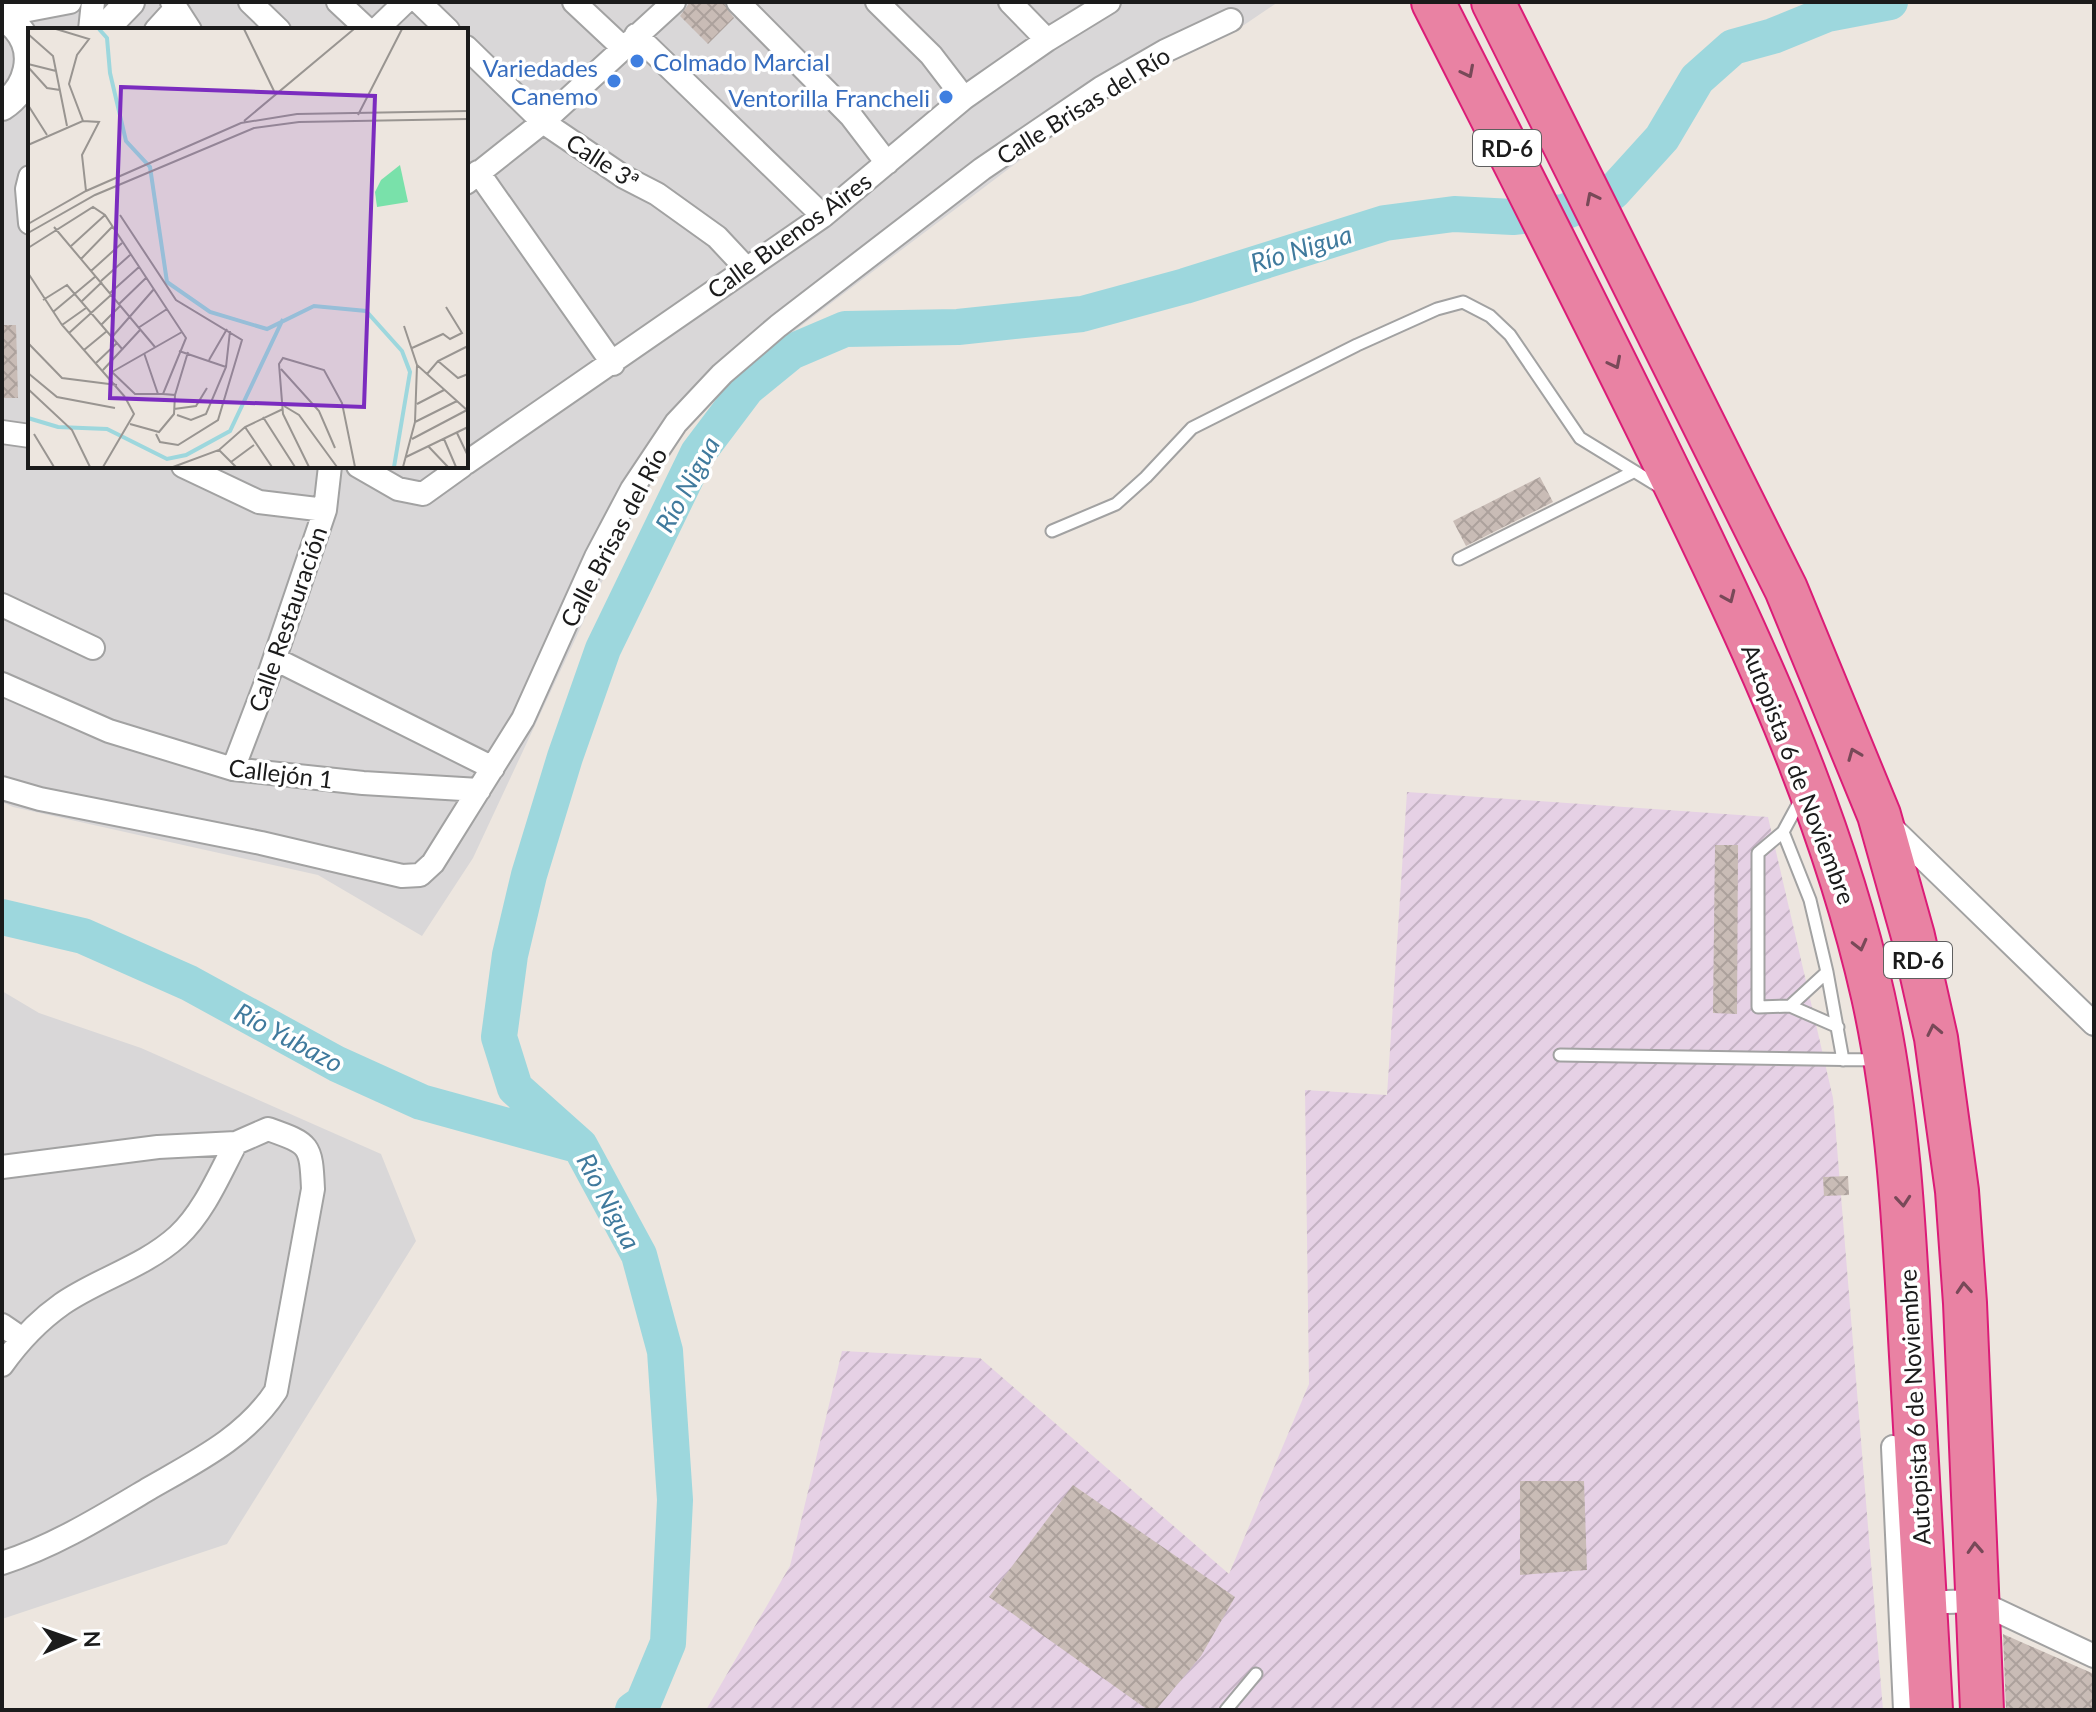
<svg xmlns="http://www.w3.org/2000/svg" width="2096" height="1712" viewBox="0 0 2096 1712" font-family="Lato,sans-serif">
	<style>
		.residential { fill: #d9d7d8; fill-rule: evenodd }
		.industrial { fill: url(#industrial-furrows) }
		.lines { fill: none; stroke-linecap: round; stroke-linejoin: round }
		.river { stroke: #9dd7dd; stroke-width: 36 }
		.building { fill: url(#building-cross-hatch) }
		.service-casing { stroke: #a2a2a2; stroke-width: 15 }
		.minor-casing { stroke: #a2a2a2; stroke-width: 26 }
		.tertiary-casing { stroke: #a2a2a2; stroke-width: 32 }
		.motorway-casing { stroke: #db1c77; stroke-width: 46 }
		.service { stroke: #fff; stroke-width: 11 }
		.minor { stroke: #fff; stroke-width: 22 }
		.tertiary { stroke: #fff; stroke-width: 28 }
		.motorway { stroke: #e982a3; stroke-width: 42 }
		.oneway { stroke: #784958 }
		.shop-dot { fill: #3f7fe0; stroke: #fff; stroke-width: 3 }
		.labels { text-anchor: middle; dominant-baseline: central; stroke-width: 7; stroke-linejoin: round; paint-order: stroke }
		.shield { fill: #fff; stroke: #5f5f5f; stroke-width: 2 }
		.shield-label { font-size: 22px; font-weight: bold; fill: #1b1b1b }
		.shop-label { font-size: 24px; fill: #366cbe; stroke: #fff; text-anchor: end }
		.street-label { font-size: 24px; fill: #1b1b1b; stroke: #fff }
		.water-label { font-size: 26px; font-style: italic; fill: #407a9d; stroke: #fff }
		.inset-river { fill: none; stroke: #9dd7dd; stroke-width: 4 }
		.inset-road { fill: none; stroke: #999591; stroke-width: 2 }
		.view { fill: #7b2cbf; fill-opacity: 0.15; stroke: #7b2cbf; stroke-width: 4 }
		.inset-edge { fill: none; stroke: #1b1b1b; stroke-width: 4 }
	</style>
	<defs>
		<pattern id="industrial-furrows" width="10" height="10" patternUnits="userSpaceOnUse" patternTransform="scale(2)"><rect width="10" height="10" fill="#e6d1e5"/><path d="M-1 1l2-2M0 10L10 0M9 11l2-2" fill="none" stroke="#c5b3c4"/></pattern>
		<pattern id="building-cross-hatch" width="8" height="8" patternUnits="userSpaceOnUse" patternTransform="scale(2)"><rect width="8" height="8" fill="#c9bcb6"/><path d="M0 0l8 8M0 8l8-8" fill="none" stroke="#aca19c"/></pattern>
	</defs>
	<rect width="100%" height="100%" fill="#ede6df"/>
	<!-- residential -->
	<path class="residential" d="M2,2H1278L1244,25L1125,86L1036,148L756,360L685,430L636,509L473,858L422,936L318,875L13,807L2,802ZM30,30H466V466H30Z
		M2,991L39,1013L141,1048L381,1154L416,1241L227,1544L2,1619Z"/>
	<!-- industrial -->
	<path class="industrial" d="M1407,792L1768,817L1833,1098L1883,1710H706L790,1566L842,1351L980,1358L1229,1574L1309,1384L1305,1090L1387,1095Z"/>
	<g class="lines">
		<!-- river -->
		<path class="river" d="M2,917L83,936L189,983L337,1064L421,1102L573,1144
			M633,1710L643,1703L668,1643L675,1500L665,1351L639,1255L580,1146L515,1088L499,1037L510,955L529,875L565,757L603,649L698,453L747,388L791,352L845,329L958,327L1082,314L1185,286L1385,223L1454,214L1513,217L1564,212L1613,192L1662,138L1697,79L1733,47L1773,36L1827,14L1890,2"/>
	</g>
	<!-- building -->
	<path class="building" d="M690,2H723L734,18L708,44L680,16Z
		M2,325H16L18,398H2Z
		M1540,477L1553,502L1466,546L1453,521Z
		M1715,845H1738L1737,1014L1713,1013Z
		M1848,1176L1849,1195L1824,1196L1823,1177Z
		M1520,1481H1584L1587,1570L1520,1575Z
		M1073,1485L1235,1597L1201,1656L1156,1710H1148L989,1597Z
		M2003,1634L2094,1674V1710H2006Z"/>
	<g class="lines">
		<!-- service casing -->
		<g class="service-casing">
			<path id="service" d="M1052,531L1116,504L1146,477L1192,428L1357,345L1437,309L1463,302L1490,316L1510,335L1580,438L1660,487
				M1459,559L1633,472
				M1802,797L1783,832L1758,853V1007L1790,1006L1827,972
				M1783,832L1810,900L1827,972L1843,1060
				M1790,1006L1838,1027
				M1560,1055L1876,1060
				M1226,1710L1256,1674"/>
		</g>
		<!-- minor casing -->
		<g class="minor-casing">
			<path id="minor" d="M172,2L190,30
				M250,2L279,30
				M338,2L368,30
				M419,2L448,30
				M574,2L622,47
				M738,2L851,116L887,163
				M877,2L931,55L964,98
				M1010,2L1047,40
				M2,15L70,2
				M90,30L93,2
				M156,30L176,8
				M376,30L405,2
				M636,35L823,216
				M466,47L543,122L624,177L657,194L717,237L746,268
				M478,172L613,364
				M30,177L27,189L30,223
				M466,183L543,122L674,2
				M2,432L30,436
				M466,463L823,216L964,98L1047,40L1109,2
				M183,466L259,502L325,510
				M358,466L398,489L423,494L462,466
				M2,605L93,648
				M275,659L493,768
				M2,684L109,731L233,769L363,783L479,790
				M233,769L270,672L325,510L330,466
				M2,788L40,799L261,843L402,876L420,875L433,863L523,719L596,557L632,489L676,423L722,374L778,326L982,169L1101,88L1165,51L1231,20
				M1888,824L2094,1024
				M2,1167L158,1147L236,1143L268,1129C310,1144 311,1144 313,1189L276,1391C246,1437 197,1461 150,1488C103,1516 55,1546 2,1563
				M2,1325L21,1338
				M2,1365C19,1341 38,1321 62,1304C98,1279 144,1267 178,1236C204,1212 220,1173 236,1143
				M1893,1447L1905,1710
				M1916,1603L1977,1601L2094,1656"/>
		</g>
		<!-- tertiary casing -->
		<g class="tertiary-casing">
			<path id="tertiary" d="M2,15C7,19 13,23 17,28C39,53 28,90 2,106
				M103,30L130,2"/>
		</g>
		<!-- motorway casing -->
		<g class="motorway-casing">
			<path id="motorway" d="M1433,2C1511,156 1590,310 1665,464C1749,635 1831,810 1873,996C1898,1109 1904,1223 1910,1338C1917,1462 1924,1586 1931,1710
				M1493,2L1786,589L1879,815L1913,936L1936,1038L1957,1191L1965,1303L1982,1710"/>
		</g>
		<!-- service -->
		<use href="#service" class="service"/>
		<!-- minor -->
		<use href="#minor" class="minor"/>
		<!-- tertiary -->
		<use href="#tertiary" class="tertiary"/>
		<!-- motorway -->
		<use href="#motorway" class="motorway"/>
	</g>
	<!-- one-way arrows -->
	<defs><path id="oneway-chevron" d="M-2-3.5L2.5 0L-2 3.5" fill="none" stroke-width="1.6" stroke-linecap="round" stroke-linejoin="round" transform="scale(2)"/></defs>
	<g class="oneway">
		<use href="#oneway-chevron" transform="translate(1468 72) rotate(63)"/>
		<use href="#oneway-chevron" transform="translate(1592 198) rotate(-117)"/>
		<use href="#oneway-chevron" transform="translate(1615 363) rotate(63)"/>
		<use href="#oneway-chevron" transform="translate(1729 597) rotate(66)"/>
		<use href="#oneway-chevron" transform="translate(1854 754) rotate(-112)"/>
		<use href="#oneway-chevron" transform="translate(1860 945) rotate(76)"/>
		<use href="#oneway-chevron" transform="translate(1934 1030) rotate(-102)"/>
		<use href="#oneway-chevron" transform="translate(1903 1201) rotate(85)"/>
		<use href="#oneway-chevron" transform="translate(1964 1288) rotate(-94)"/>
		<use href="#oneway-chevron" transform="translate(1975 1548) rotate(-93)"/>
	</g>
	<!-- markers -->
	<g class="shop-dot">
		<circle cx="637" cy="61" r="8"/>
		<circle cx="614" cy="81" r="8"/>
		<circle cx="946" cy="97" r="8"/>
	</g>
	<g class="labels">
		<!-- shield labels -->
		<g class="shield">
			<rect x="1473" y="130" width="68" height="36" rx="6"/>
			<rect x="1884" y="942" width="68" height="36" rx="6"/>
		</g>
		<g class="shield-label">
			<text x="1507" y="148">RD-6</text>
			<text x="1918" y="960">RD-6</text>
		</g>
		<!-- shop labels -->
		<g class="shop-label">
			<text x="653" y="61" text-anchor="start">Colmado Marcial</text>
			<text x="598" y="67">Variedades<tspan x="598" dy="28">Canemo</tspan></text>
			<text x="930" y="97">Ventorilla Francheli</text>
		</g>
		<!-- street labels -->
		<g class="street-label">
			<text transform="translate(1083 105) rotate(-32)">Calle Brisas del Río</text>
			<text transform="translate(603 161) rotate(33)">Calle 3ª</text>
			<text transform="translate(789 235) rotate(-36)">Calle Buenos Aires</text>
			<text transform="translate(613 537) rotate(-62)">Calle Brisas del Río</text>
			<text transform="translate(287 619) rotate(-71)">Calle Restauración</text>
			<text transform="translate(281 773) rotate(7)">Callejón 1</text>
			<text transform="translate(1799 774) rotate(69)">Autopista 6 de Noviembre</text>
			<text transform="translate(1914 1407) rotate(-93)">Autopista 6 de Noviembre</text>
		</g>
		<!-- water labels -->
		<g class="water-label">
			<text transform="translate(1301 248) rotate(-17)">Río Nigua</text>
			<text transform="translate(687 484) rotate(-61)">Río Nigua</text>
			<text transform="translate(289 1037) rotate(28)">Río Yubazo</text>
			<text transform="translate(609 1201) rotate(62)">Río Nigua</text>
		</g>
	</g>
	<!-- overview -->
	<g transform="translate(28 28)">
		<rect width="440" height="440" fill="#ede6df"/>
		<path d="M372,137L380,174L349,179L347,164L353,152Z" fill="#79e1aa"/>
		<path class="inset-river" d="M71,1L79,10L82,45L98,113L122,139L139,254L182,284L239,301L286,278L338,283L374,323L382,344L366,439M0,390L30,399L79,401L139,431L158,427L202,403L255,291"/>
		<path class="inset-road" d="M216,1L246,63M0,6L25,28L39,98M0,36L28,43M0,39L19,60L32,62M0,77L19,107M330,87L374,1M55,93L71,94L54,127L58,163M216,93L326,1M0,117L55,93L41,56L49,27L61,11L28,1M92,187L148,272L214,312L190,392L150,417L132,414L128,406M0,196L58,163L213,95L269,86L440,83M26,199L127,319M0,205L67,167L226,100L271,94L440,91M42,219L77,187M0,220L65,179L77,187L158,310L135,366H107L84,344M53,231L84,199M63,243L94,215M0,245L34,297L97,369M73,253L102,227M82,265L111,239M15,272L39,257L95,322M53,274L74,254M91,276L119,249M25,284L68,248M34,297L58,280M73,297L92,278M376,298L389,337L440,383M110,300L139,281M41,305L83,267M84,309L126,261M0,315L34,350L89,357M384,320L415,306L422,311L434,305L418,279M56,322L79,303M151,323L198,339M116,325L130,366M181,332L199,301M410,333L430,350L440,346M68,335L89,315M253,341L291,383L307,420M75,342L112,302M84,344L154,304M0,345L29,369L87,380M399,346L410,333L440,318M0,361L44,402L62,439M147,367L160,324M389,376L416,362M256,378L271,387L309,439M146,381L168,378L179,360M149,387L163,392L178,386L198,339L202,303M235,389L267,439M387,394L429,373M102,396L131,404L146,386L147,367L135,366M217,399L244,439M429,405L440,428M6,406L26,439M384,411L439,382M416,411L428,439M400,418L420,439M191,422L208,439M378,429L440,399M203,434L226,417M75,439L106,386L98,371M145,439L191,422L217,399L255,381M281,439L255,386L251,336L255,330L296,342L314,375L327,439M375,439L387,394L389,337"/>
		<path class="view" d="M93,59L347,68L336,379L82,370Z"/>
		<rect width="440" height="440" class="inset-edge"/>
	</g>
	<!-- border -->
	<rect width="2096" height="1712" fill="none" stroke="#1b1b1b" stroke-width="8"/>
	<!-- north arrow -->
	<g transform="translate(72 1640) rotate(88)" stroke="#ffffff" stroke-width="6" paint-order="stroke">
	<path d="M0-6L14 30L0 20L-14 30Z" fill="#1b1b1b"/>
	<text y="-12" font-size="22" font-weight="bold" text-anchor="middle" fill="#1b1b1b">N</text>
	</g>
</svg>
